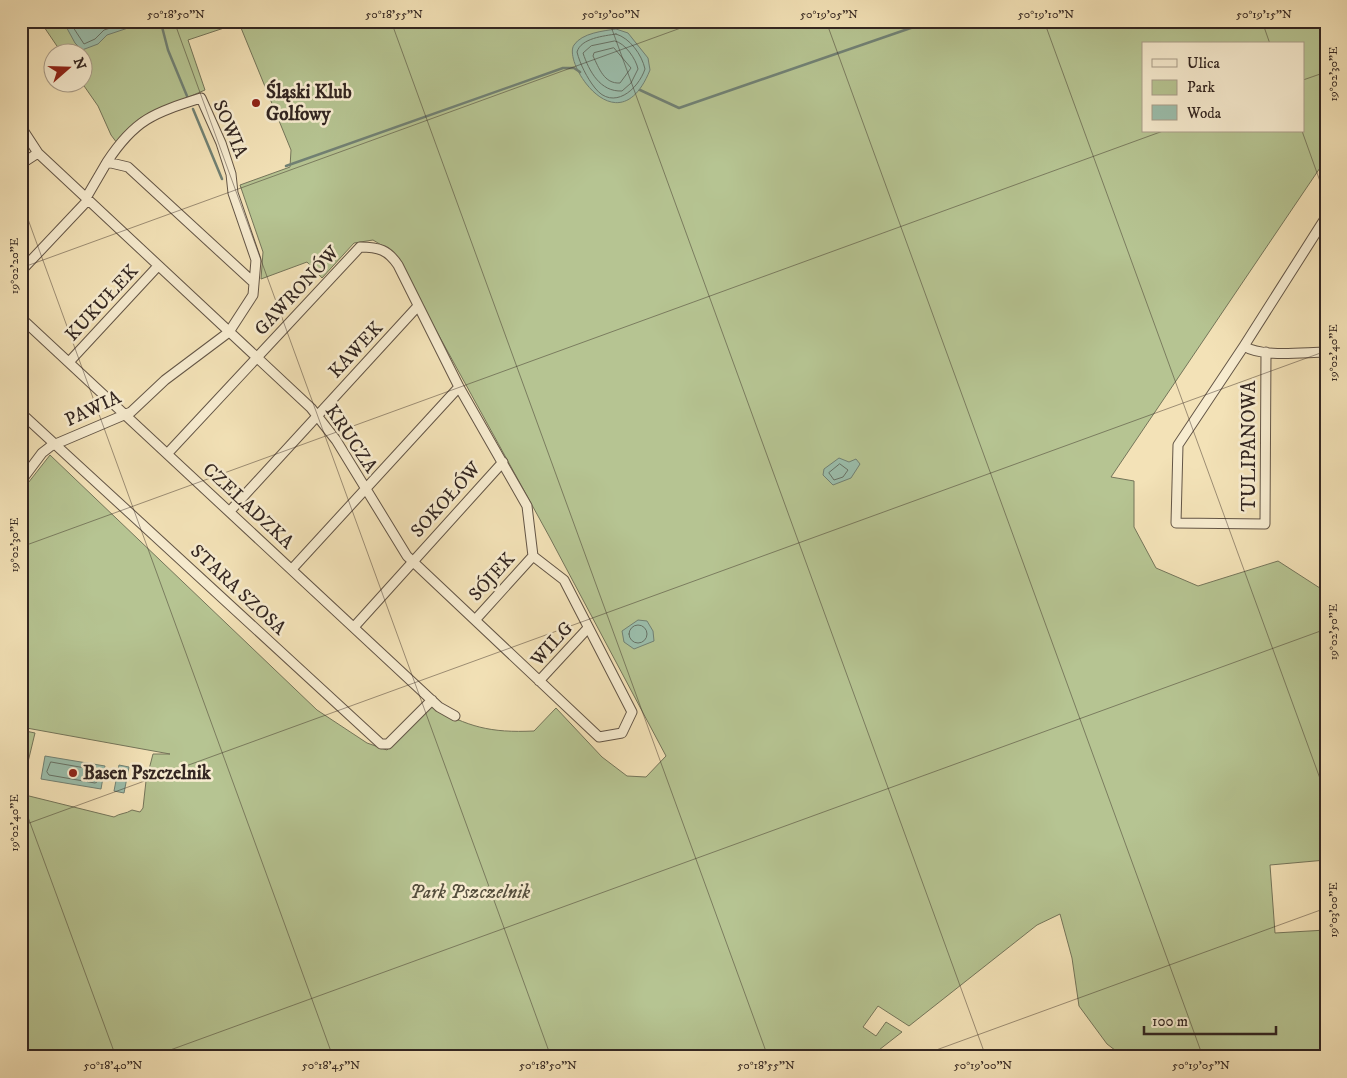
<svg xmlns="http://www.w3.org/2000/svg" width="1347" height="1078" viewBox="0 0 1347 1078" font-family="'IM FELL DW Pica',serif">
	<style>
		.green { fill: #b6c492; stroke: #74755a; fill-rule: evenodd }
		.water { fill: #9bbeac; stroke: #718174 }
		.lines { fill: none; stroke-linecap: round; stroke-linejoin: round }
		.shore { stroke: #677266; stroke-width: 1 }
		.stream { stroke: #718174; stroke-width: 2.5 }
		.minor-casing { stroke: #635546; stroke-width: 11 }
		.minor { stroke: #f7ecd0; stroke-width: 9 }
		.ticks { fill: none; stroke: #332621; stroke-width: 1; stroke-opacity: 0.45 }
		.poi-dot { fill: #8f2418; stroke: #f7ecd0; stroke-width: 2 }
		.labels { text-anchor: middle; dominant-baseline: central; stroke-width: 5; stroke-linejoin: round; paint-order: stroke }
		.poi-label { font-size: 19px; font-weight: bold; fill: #332621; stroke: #f7ecd0; text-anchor: start }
		.street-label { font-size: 19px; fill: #332621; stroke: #f7ecd0 }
		.park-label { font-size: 19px; font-style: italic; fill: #544e3d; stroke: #f7ecd0 }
		.neatline { fill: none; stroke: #332621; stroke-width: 2 }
		.ticks-label { font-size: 12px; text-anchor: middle; fill: #332621 }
	</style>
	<rect width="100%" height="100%" fill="#f3e2b7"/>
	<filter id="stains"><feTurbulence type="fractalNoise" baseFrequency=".004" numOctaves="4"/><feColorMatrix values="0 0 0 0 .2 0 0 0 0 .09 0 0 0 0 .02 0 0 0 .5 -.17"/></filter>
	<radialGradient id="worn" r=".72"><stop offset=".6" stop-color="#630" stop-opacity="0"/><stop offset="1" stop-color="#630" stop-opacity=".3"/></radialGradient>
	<!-- green -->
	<path class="green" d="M40,21H1326V159L1111,477L1134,481V527L1156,568L1198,586L1278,561L1326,592V860L1270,865L1275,933L1326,930V1057H1124L1107,1044L1079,1006L1072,958L1060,914L1037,925L909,1026L878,1006L863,1027L876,1036L886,1022L902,1032L870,1057H21V794L114,817C120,813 126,814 132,810L140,812L143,808L146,781L153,754H170L21,727V492L50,455L317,710L367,743L387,750L431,706C468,727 490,733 534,731L556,708L602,757L627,776L646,777L666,756L549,536L393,252L373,240L354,243L322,278L307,262L261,279L263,252L240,185L290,167L291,150L239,23L188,40L205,90L140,118L117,143L111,135L98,106L82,83V52H61ZM1143,44H1303V131H1143Z
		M21,730L35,733L21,791Z"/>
	<!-- water -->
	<path class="water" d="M63,21H167L137,25L107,35L98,44L82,50L75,43Z
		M616,29L628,33L648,58L650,70C618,149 562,62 574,45C582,33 603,31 616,29Z
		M839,458L849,462L856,459L860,464L851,478L833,485L823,475L824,469Z
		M638,620L647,621L653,631L654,641L634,649L624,642L622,631Z
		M45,756L105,766L101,789L41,779Z
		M119,765L129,767L124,793L114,791Z"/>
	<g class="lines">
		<!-- shore -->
		<path class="shore" d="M69,21L84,44L95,39L104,30L133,21
			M616,34C630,38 642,55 645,69C638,90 613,111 595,88C587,78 580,64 577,52C581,38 604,36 616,34Z
			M615,41C625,43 636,59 638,69L631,83L622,91C600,92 589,71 583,53L591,46Z
			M614,48L631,68L620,83C604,84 599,68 593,56L594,53Z
			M840,464L848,470L843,477L834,480L829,473Z
			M629 634a9 9 0 1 1 18 0a9 9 0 1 1-18 0Z
			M51,762L97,770V782L95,783L49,775L47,772Z"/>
		<!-- stream -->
		<path class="stream" d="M161,23L168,50L187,96
			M640,90L679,108L931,21
			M193,109L222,179
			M286,166L563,68H574L580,72"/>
		<!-- minor casing -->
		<g class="minor-casing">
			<path id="minor" d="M21,127L38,153L311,408L336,440L407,556L599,737L622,733L632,712L564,580L533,556L527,506L459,387L398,265C388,250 379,247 360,247L167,454
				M21,164L38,153
				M86,198L107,162L128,167L253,282
				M21,271L88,200
				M21,318L439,707L455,716
				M1244,346C1262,358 1304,352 1326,352
				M1266,352L1265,524L1176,523L1178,445L1244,346L1326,217
				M69,362L158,266
				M21,413L381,744H388L432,700
				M21,481L42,453L51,446L131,412L165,380L229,332L253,295L256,260L233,193L231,174L221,143L201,98C154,113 135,119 107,162
				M230,511L418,306
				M292,569L459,387
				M476,619L533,556
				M354,627L503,462
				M539,681L588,628"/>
		</g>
		<!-- minor -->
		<use href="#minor" class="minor"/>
	</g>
	<!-- ticks -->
	<path class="ticks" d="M174,21L551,1057M391,21L768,1057M609,21L986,1057M826,21L1203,1057M1044,21L1326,795M1262,21L1270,44M1303,80L1326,72M1302,131L1326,198M21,200L333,1057M21,268L700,21M21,547L1163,131M21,798L116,1057M21,826L1326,351M151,1057L1326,629M917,1057L1326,908"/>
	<!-- markers -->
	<g class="poi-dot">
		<circle cx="256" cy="103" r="5"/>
		<circle cx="73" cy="773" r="5"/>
	</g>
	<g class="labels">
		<!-- poi labels -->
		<g class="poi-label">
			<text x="266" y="92">Śląski Klub<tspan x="266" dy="22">Golfowy</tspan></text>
			<text x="83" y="773">Basen Pszczelnik</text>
		</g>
		<!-- street labels -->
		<g class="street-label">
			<text transform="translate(230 129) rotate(67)">SOWIA</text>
			<text transform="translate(297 291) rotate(-47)">GAWRONÓW</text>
			<text transform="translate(102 303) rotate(-47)">KUKUŁEK</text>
			<text transform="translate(356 350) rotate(-47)">KAWEK</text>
			<text transform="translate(93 409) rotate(-25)">PAWIA</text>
			<text transform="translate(351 439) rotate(56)">KRUCZA</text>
			<text transform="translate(1249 446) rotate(-90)">TULIPANOWA</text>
			<text transform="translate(446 500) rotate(-48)">SOKOŁÓW</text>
			<text transform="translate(248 506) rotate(43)">CZELADZKA</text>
			<text transform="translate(492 577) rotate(-48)">SÓJEK</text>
			<text transform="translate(238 590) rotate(43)">STARA SZOSA</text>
			<text transform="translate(552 644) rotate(-48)">WILG</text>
		</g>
		<!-- park labels -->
		<g class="park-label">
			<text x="470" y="892">Park Pszczelnik</text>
		</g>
	</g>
	<!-- margin -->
	<rect width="1347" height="1078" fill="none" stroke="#f3e2b7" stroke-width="55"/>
	<!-- legend -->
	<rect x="1142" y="42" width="162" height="90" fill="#f7ecd0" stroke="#a99d8a"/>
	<rect x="1152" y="59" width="25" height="8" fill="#f7ecd0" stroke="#a99d8a"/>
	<text x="1187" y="68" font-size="15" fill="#332621">Ulica</text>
	<rect x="1152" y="80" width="25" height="15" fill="#b6c492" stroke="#a99d8a"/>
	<text x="1187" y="92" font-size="15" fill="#332621">Park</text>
	<rect x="1152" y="105" width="25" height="15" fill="#9bbeac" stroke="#a99d8a"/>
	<text x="1187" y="118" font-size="15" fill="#332621">Woda</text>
	<!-- north arrow -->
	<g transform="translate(68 68) rotate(70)"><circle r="24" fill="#f7ecd0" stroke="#a99d8a"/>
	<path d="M0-4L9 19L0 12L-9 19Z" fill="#8f2418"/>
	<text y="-8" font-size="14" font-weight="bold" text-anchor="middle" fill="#332621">N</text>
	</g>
	<!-- scale -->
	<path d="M1144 1026v8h132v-8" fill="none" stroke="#332621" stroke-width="2.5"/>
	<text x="1152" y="1026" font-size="15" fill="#332621" stroke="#f7ecd0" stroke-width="4" paint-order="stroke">100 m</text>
	<rect x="28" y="28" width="1292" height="1022" class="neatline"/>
	<g class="ticks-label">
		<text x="176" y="18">50°18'50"N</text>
		<text x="394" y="18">50°18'55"N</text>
		<text x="611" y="18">50°19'00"N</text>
		<text x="829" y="18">50°19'05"N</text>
		<text x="1046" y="18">50°19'10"N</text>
		<text x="1264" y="18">50°19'15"N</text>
		<text transform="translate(1333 74) rotate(-90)" y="4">19°02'30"E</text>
		<text transform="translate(14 266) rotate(-90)" y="4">19°02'20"E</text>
		<text transform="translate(1333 353) rotate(-90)" y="4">19°02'40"E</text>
		<text transform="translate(14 545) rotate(-90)" y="4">19°02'30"E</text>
		<text transform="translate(1333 632) rotate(-90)" y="4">19°02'50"E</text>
		<text transform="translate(14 823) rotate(-90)" y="4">19°02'40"E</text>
		<text transform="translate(1333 910) rotate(-90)" y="4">19°03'00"E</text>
		<text x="113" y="1069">50°18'40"N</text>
		<text x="331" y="1069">50°18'45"N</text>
		<text x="548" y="1069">50°18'50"N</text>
		<text x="766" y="1069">50°18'55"N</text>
		<text x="983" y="1069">50°19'00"N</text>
		<text x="1201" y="1069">50°19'05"N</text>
	</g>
	<rect width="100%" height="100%" filter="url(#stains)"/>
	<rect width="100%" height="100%" fill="url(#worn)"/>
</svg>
